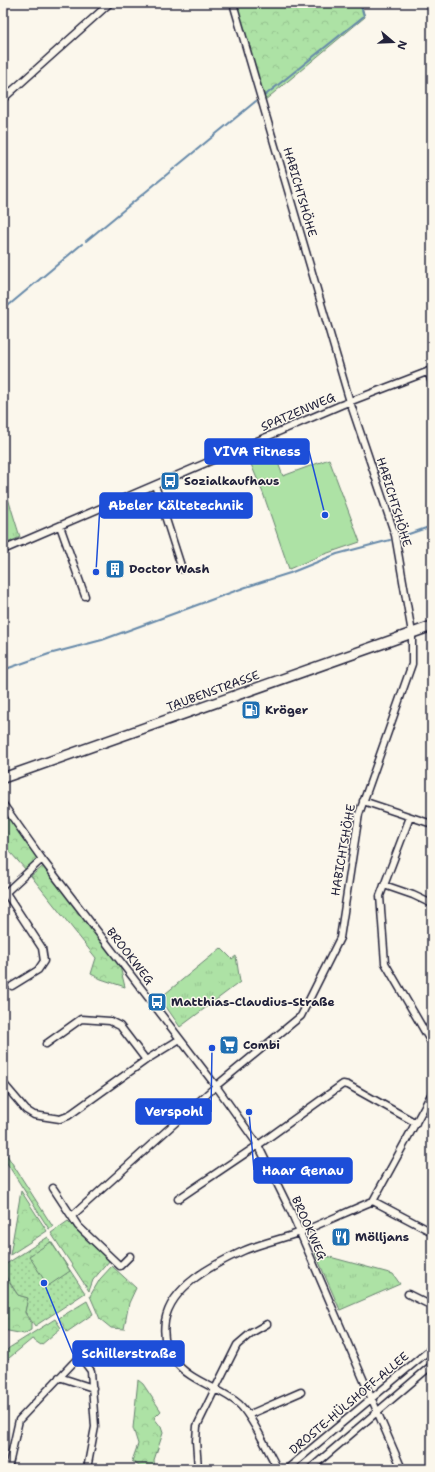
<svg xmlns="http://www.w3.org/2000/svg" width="435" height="1472" viewBox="0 0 435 1472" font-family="'Shantell Sans',sans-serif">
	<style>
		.grass { fill: url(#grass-tufts); stroke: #688270 }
		.forest { fill: url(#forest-crowns); stroke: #688270 }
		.park { fill: url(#park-dots); stroke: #688270 }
		.garden { fill: #ade2a5; stroke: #688270 }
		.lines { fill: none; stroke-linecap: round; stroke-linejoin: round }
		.stream { stroke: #6689a9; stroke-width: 2 }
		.street-casing { stroke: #22223b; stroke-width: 9 }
		.secondary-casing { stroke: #22223b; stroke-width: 12 }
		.street { stroke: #fbf7ec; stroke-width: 6 }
		.secondary { stroke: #fbf7ec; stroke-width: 9 }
		.labels { text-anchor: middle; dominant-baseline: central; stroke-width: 3; stroke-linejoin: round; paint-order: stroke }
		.street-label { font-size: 12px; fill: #22223b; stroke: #fbf7ec }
		.poi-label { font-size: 12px; font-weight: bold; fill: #22223b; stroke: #fbf7ec; text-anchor: start }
		.leader { fill: none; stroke: #1d4ed8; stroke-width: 1.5 }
		.callout-dot { fill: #1d4ed8; stroke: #fbf7ec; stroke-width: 1.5 }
		.callout { fill: #1d4ed8; stroke: #1d4ed8; stroke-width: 1.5 }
		.callout-label { font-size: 13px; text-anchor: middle; font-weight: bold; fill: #fff }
	</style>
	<defs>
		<pattern id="grass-tufts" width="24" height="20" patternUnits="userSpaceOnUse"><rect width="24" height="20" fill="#ade2a5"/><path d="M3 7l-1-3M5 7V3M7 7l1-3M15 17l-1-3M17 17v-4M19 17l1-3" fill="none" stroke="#95c28f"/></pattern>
		<pattern id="forest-crowns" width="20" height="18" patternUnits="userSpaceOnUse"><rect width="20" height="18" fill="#ade2a5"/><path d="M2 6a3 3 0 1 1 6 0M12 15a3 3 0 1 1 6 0" fill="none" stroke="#95c28f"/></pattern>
		<pattern id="park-dots" width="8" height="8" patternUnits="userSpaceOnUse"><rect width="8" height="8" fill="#ade2a5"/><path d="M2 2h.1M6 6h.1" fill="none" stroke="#95c28f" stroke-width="1.8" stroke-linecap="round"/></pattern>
	</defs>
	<rect width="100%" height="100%" fill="#fbf7ec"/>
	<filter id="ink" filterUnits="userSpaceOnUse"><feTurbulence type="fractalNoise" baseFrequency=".025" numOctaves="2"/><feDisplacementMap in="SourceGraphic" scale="8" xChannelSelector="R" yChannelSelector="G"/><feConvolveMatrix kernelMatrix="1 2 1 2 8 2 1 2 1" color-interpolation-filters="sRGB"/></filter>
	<g filter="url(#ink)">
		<!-- grass -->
		<path class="grass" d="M3,482L20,537L3,545Z
			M221,948L232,959L236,956L240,982L180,1027L160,998Z
			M315,1253L393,1274L400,1284L340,1310Z
			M87,1301L93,1314L67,1332L59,1318Z"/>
		<!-- forest -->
		<path class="forest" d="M235,3H361L365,17L264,101Z
			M3,804L42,859L33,867L26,870L3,844Z
			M46,864L118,958L125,987L101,979L91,974L96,958L31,876Z
			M3,1149L53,1227L49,1229L3,1157Z
			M21,1191L47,1231L10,1255Z
			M68,1221L110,1260L93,1280L89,1291L51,1233Z
			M112,1266L136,1288L129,1303L124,1329L111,1328L100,1319L90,1296L100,1279Z
			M3,1274L18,1295L28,1298L25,1313L31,1322V1330L24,1334L3,1330L7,1306L3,1303Z
			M55,1319L61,1328L41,1345L32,1339L3,1363V1355L9,1348Z
			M138,1380L143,1384L161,1411L154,1418L161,1427L163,1433L154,1460L155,1469H143L132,1461L138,1444L133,1428Z"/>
		<!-- park -->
		<path class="park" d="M48,1237L85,1293L35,1326L25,1312L28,1298L18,1295L3,1272V1266Z"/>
		<!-- garden -->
		<path class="garden" d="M269,439L283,476L329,459L360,542L322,555L289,569L263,493L245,450Z
			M51,1242L70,1271L48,1286L29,1256Z"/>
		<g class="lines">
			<!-- stream -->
			<path class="stream" d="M263,97L364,16L360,3
				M86,241L256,101
				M3,310L82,244
				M403,536L432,526
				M3,670L49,654L102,640L246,587L290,573L337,554L390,540"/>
			<!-- street casing -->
			<g class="street-casing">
				<path id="street" d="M3,99L110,3
					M428,371L432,383
					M155,485L182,569
					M60,526L85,596
					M3,550L341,405L432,370
					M363,801L432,824
					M3,804L42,859L216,1086L258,1145L292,1214L402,1469
					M410,817L380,896L385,963L432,1044
					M384,885L413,895L432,904
					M6,893L42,948L44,961L38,970L12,986
					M3,895L42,859
					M46,1044L81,1019L110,1021L120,1026L146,1060
					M3,1083L26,1110L34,1115L60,1119L68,1116L146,1060L180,1039
					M53,1188L78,1226L120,1266L130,1256
					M178,1199L261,1143L343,1084L348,1085L416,1123
					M373,1201L432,1093
					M373,1201L432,1232
					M72,1216L216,1086L301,1016L340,938L359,814L412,664V633L395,535L350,402L233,3
					M408,1294L432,1306
					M59,1377L93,1388
					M248,1415L301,1392
					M198,1468L196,1441L197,1426L215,1389L237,1345L251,1333L267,1324
					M8,1469L19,1420L74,1362L80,1360L85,1363L91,1371L95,1427L87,1469
					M278,1469C268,1452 253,1417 239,1404C220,1387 190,1382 174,1360C165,1348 163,1335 165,1321C171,1286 214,1264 243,1251C261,1243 282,1239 301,1232C325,1222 349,1211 373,1201
					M287,1469L432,1348
					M310,1469L432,1365"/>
			</g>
			<!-- secondary casing -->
			<g class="secondary-casing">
				<path id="secondary" d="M3,778L432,626"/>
			</g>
			<!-- street -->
			<use href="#street" class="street"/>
			<!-- secondary -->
			<use href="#secondary" class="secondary"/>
		</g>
	</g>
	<!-- icons -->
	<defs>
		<g id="bus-square" transform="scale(1)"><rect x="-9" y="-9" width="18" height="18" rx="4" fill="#1f6fb2" stroke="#fbf7ec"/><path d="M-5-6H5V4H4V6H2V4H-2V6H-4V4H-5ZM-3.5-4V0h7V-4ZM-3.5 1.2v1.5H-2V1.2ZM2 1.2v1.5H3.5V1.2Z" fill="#fff"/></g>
		<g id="building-square" transform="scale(1)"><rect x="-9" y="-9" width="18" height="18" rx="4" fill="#1f6fb2" stroke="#fbf7ec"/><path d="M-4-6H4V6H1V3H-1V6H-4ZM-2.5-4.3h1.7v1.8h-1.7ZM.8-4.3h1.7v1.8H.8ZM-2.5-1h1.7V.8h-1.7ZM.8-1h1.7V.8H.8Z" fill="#fff"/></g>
		<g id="fuel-square" transform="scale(1)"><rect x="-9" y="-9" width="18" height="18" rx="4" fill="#1f6fb2" stroke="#fbf7ec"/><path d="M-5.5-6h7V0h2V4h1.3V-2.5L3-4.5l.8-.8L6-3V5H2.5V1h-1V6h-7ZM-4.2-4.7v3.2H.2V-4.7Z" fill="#fff"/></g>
		<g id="supermarket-square" transform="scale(1)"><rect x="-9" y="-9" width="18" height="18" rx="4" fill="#1f6fb2" stroke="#fbf7ec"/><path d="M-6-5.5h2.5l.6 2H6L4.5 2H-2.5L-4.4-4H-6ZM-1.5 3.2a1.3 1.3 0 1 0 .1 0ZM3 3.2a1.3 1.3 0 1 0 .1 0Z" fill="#fff"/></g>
		<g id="restaurant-square" transform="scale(1)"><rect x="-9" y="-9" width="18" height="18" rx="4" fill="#1f6fb2" stroke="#fbf7ec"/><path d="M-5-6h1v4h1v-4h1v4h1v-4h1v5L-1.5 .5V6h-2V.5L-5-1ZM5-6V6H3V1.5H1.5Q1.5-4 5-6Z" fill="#fff"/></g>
	</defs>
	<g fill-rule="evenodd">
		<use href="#bus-square" x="170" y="481"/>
		<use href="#building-square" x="115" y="569"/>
		<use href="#fuel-square" x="251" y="710"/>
		<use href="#bus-square" x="157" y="1002"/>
		<use href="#supermarket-square" x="229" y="1045"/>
		<use href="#restaurant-square" x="341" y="1237"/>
	</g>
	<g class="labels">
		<!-- street labels -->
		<g class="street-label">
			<text transform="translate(300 192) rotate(74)">HABICHTSHÖHE</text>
			<text transform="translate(298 412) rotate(-23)">SPATZENWEG</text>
			<text transform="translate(394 502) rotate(73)">HABICHTSHÖHE</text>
			<text transform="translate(213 691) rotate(-20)">TAUBENSTRASSE</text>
			<text transform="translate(343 850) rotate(-80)">HABICHTSHÖHE</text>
			<text transform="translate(130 956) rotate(52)">BROOKWEG</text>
			<text transform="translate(309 1228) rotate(66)">BROOKWEG</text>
			<text transform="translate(349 1403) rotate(-40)">DROSTE-HÜLSHOFF-ALLEE</text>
		</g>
		<!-- poi labels -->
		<g class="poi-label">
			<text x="184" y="481">Sozialkaufhaus</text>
			<text x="129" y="569">Doctor Wash</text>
			<text x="265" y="710">Kröger</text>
			<text x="171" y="1002">Matthias-Claudius-Straße</text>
			<text x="243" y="1045">Combi</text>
			<text x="355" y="1237">Mölljans</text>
		</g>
	</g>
	<!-- callouts -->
	<path class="leader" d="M325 515L309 451M96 572L100 505M212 1048L211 1112M249 1112L254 1170M44 1283L73 1354"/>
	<g class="callout-dot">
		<circle cx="325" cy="515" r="4"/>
		<circle cx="96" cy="572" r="4"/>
		<circle cx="212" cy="1048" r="4"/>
		<circle cx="249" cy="1112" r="4"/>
		<circle cx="44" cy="1283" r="4"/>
	</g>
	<g class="callout">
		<rect x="205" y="439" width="104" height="25" rx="4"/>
		<rect x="100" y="493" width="152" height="25" rx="4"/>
		<rect x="136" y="1099" width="75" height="25" rx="4"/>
		<rect x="254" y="1158" width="98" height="25" rx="4"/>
		<rect x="73" y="1341" width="111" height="25" rx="4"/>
	</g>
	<g class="callout-label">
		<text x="257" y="456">VIVA Fitness</text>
		<text x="176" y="510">Abeler Kältetechnik</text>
		<text x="174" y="1116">Verspohl</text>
		<text x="303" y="1175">Haar Genau</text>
		<text x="129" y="1358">Schillerstraße</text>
	</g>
	<!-- margin -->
	<rect width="435" height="1472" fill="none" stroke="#fbf7ec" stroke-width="16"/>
	<rect x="8" y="8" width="419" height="1456" fill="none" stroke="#22223b" stroke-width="1.5" filter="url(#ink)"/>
	<!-- north arrow -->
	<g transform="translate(393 42) rotate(109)" stroke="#fbf7ec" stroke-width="3" paint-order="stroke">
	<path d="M0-3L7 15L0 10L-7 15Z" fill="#22223b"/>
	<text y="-6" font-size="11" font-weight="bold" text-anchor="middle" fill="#22223b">N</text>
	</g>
</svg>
